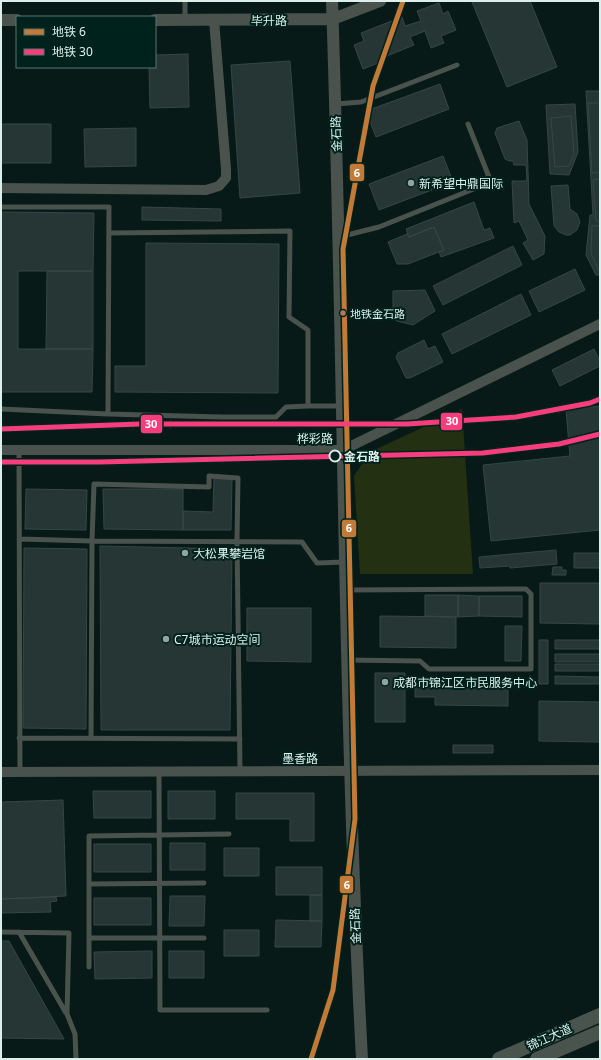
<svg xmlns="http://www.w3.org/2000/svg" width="601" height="1060" viewBox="0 0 601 1060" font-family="'Noto Sans','Noto Sans SC',sans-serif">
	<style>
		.green { fill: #233112 }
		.building { fill: #253634; stroke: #374644 }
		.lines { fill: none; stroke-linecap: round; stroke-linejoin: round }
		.service { stroke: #49524d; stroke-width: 5 }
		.minor { stroke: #49524d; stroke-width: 10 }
		.tertiary { stroke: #49524d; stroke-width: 12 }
		.secondary { stroke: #49544e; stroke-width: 14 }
		.metro-1-casing { stroke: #00221c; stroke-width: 8 }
		.metro-2-casing { stroke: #00221c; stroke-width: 8 }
		.metro-1 { stroke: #c27a36; stroke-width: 5 }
		.metro-2 { stroke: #f73d7b; stroke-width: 5 }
		.poi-dot { fill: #92a4a0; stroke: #00221c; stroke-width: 1.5 }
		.bus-dot { fill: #b07c57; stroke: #00221c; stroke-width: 1.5 }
		.stop-dot { fill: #00221c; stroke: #dcefea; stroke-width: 2 }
		.labels { text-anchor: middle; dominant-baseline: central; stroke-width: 4; stroke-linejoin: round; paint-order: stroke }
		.bus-label { font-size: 11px; fill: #dcefea; stroke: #00221c; text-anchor: start }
		.street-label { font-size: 12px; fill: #dcefea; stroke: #00221c }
		.poi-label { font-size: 12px; fill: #dcefea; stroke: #00221c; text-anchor: start }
		.stop-label { font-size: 12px; font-weight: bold; fill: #dcefea; stroke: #00221c; text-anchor: start }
		.line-badge { stroke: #00221c; stroke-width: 1.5 }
		.badge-label { font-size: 11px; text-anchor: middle; font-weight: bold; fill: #fff }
	</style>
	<rect width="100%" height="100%" fill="#081a17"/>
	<!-- green -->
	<path class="green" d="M462,409L473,574H360L354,476L370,452Z"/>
	<!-- building -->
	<path class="building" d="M475,1H530L557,67L507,87L472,2Z
		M439,3L443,14L448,11L456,30L441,36L444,43L431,48L425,31L410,37L414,45L382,58L383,61L363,69L354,45L364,41L361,33L402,17L405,26L421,21L417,11Z
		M188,54L189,107L150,108L149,67H155V55Z
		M290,61L300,193L240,198L231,65Z
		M440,84L449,109L376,137L366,111Z
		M586,91H600V275H596L586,255L590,215H593Z
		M588,103H600V172L592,173Z
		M575,104L578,152L569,175L550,174L546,105Z
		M571,116L574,154L569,166L555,167L551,118Z
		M519,121L527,140L529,204L545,236L544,254L533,260L523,243L528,240L519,221L514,223L512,181H527L526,165H514L513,161H509L505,159L495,133L497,128Z
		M1,124H51V163H1Z
		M136,128V166L85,167L84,129Z
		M443,156L453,182L379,210L369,184Z
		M600,179V221H596L593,180Z
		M568,185L570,209L577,214L580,222L577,230L570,235H566L559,232L554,226L551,186Z
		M474,202L484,230L490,228L494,238L441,257L439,252L444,250L434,227L409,237L406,229Z
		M142,207L221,209V221L142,220Z
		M1,212L94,213L93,271H18V349H93L92,392H1Z
		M592,226H600V269H598L591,253Z
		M434,227L444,250L408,264H397L388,242L407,234L409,237Z
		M146,243L279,244L278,393L115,392V366H146Z
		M513,246L522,265L443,305L433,286Z
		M575,269L585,290L539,312L529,291Z
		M47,271H93V349H46Z
		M425,290L435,311L413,325L397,321L393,318V291Z
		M521,294L531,315L452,354L442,334Z
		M424,340L428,349L435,346L443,362L410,378H406L396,357L398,353Z
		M594,349L600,361V366L560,386L552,370Z
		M600,406V530L491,541L483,465L570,456L566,410Z
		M214,478L232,479L231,530H183V511L213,512Z
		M26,489L87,490L86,530L25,529Z
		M103,489H183V530L104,529Z
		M100,546L232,549L230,730H101Z
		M24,548L87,549L86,729L23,728Z
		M556,550L557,564L510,568V566L480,568L479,557Z
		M574,553H600V568H574Z
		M553,567H562V570H566V575H552Z
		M540,583H600V624L540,623Z
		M425,595H458V617L425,616Z
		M458,595L479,596V616L458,617Z
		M479,596H522V617L479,616Z
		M247,608H311V662L247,661Z
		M380,616L456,617V648L380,647Z
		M505,626H522L521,661H505Z
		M539,640H548V684H539Z
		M555,640H600V649H555Z
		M555,654H600V662H555Z
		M555,664H600V671H555Z
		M375,673H405V722H375Z
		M555,676L600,677V684H555Z
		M415,678H447V685L508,686V706L435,705V697H415Z
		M539,701L600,702V742L539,741Z
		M453,745H493V753H453Z
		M93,791H151V818H94Z
		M168,791H215V819H168Z
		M236,793H314V841H290V819H236Z
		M63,800L66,896L1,899V802Z
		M170,843H205V870H170Z
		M94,844H151V872H94Z
		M224,848H259V876H224Z
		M276,867H322V895H276Z
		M310,895H322V921H310Z
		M170,896H205L204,926H169Z
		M56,897L57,901L50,902L51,912L1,913V899Z
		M94,898H151V925H94Z
		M276,920L322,921L321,947H275Z
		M224,930H259V956H224Z
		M1,941H9L64,1039L1,1038Z
		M152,951V978L95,979L94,952Z
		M169,951H204V978H169Z"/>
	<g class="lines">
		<!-- service -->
		<path class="service" d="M185,1V20
			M336,104L361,102L457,65
			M1,207H109L108,414L1,409
			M339,237L379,227L491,182L468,124
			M308,406H342
			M108,414L221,417H276L286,407L308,406V330L289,317L290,231L109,233
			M19,450L20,772
			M19,539L92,541L302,542L317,563L345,562
			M347,590L526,589L531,594V669H429L420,661L347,660
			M19,738L240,739
			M91,738L92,541L94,484L209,487V476L238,478L237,541L240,771
			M159,771L160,1010H267
			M89,884L204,883
			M1,932L69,933L67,1014L75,1034L76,1059
			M19,932L66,1013
			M89,938H204
			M89,967V836L229,834"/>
		<!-- minor -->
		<path class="minor" d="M1,188L206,190L219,186L226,178V169L214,20
			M1,450H343L600,324
			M1,772L600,770"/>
		<!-- tertiary -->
		<path class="tertiary" d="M332,1C344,354 343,707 362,1059
			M1,20H17
			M155,20L333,19L380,1"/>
		<!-- secondary -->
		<path class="secondary" d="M499,1059L600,1015
			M537,1059L600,1032"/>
		<!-- metro-1 casing -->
		<g class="metro-1-casing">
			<path id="metro-1" d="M311,1059L333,990L355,819L343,249L373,86L403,1"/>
		</g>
		<!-- metro-2 casing -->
		<g class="metro-2-casing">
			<path id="metro-2" d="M1,429L140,424H407L516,417L590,403L600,399
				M1,462H99L483,453L559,444L600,434"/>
		</g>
		<!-- metro-1 -->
		<use href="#metro-1" class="metro-1"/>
		<!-- metro-2 -->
		<use href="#metro-2" class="metro-2"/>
	</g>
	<!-- markers -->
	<g class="poi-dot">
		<circle cx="411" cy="183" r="4"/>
		<circle cx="185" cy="553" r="4"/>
		<circle cx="166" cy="639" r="4"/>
		<circle cx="385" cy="682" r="4"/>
	</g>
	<circle class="bus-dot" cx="343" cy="313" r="3.5"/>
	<circle class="stop-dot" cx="335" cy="456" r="5.5"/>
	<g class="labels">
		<!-- bus labels -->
		<g class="bus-label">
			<text x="350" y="313">地铁金石路</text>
		</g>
		<!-- street labels -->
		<g class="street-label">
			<text x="269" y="20">毕升路</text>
			<text transform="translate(336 134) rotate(-92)">金石路</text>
			<text x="315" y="438">桦彩路</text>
			<text x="300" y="758">墨香路</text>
			<text transform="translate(355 926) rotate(-92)">金石路</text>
			<text transform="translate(549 1037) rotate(-24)">锦江大道</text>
		</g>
		<!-- poi labels -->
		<g class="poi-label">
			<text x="419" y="183">新希望中鼎国际</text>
			<text x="193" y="553">大松果攀岩馆</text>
			<text x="174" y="639">C7城市运动空间</text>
			<text x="393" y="682">成都市锦江区市民服务中心</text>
		</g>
		<!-- stop labels -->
		<g class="stop-label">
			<text x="344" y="456">金石路</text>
		</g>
	</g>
	<g class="line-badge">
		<rect x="349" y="163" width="16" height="19" rx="4" fill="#c27a36"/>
		<rect x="440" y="412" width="23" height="19" rx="4" fill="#f73d7b"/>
		<rect x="140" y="414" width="23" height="20" rx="4" fill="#f73d7b"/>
		<rect x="341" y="519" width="16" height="19" rx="4" fill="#c27a36"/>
		<rect x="339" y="875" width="15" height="19" rx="4" fill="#c27a36"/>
	</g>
	<g class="badge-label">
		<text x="357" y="177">6</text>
		<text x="452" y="425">30</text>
		<text x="151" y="428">30</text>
		<text x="349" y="532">6</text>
		<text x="347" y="889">6</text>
	</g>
	<!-- border -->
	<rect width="601" height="1060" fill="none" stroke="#dcefea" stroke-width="4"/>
	<!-- legend -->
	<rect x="16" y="16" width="140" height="52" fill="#00221c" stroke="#58746e"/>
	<rect x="24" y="29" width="20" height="6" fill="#c27a36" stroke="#58746e"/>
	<text x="52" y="36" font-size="12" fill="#dcefea">地铁 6</text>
	<rect x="24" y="49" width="20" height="6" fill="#f73d7b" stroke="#58746e"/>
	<text x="52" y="56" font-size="12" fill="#dcefea">地铁 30</text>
</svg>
